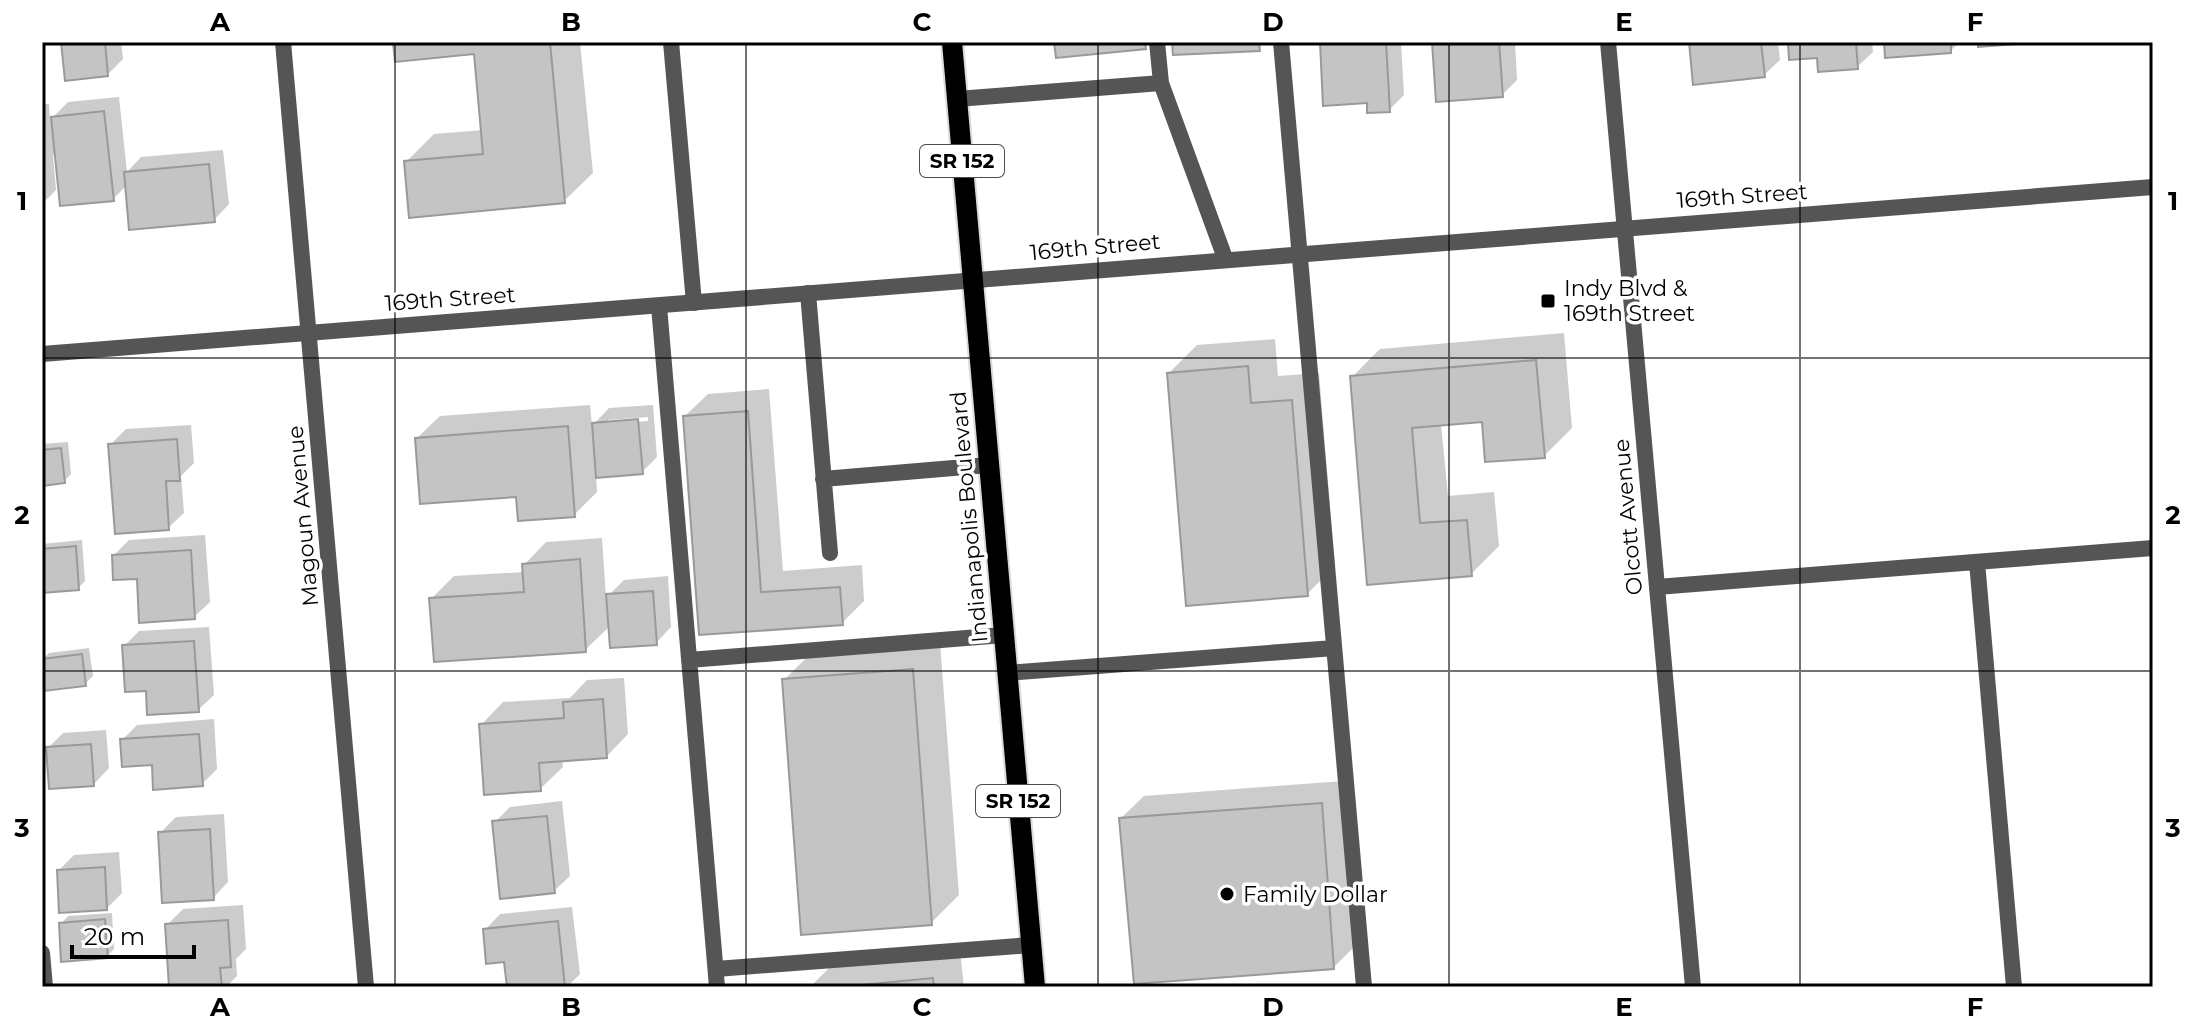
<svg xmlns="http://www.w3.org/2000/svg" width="2195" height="1029" viewBox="0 0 2195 1029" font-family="Montserrat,sans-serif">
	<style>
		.shadow { fill: #0003; fill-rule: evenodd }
		.building { fill: #c4c4c4; stroke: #999; stroke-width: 2 }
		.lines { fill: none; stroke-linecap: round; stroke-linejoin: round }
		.primary-casing { stroke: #dbdbdb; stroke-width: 24 }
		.service { stroke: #555; stroke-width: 16 }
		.minor { stroke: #555; stroke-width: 16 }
		.tertiary { stroke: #555; stroke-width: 16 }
		.primary { stroke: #000; stroke-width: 20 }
		.grid { fill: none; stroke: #000; stroke-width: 2; stroke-opacity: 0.55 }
		.poi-dot { fill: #000; stroke: #fff; stroke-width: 3 }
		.labels { text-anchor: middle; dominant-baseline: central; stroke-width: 7; stroke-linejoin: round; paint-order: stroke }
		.shield { fill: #fff; stroke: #4c4c4c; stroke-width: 2 }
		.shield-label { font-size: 20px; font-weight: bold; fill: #000 }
		.street-label { font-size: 22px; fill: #000; stroke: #fff }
		.poi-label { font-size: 22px; fill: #000; stroke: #fff; text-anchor: start }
		.neatline { fill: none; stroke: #000; stroke-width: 3 }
		.grid-label { font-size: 26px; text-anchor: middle; font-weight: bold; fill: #000 }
	</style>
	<rect width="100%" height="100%" fill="#fff"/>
	<!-- shadow -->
	<path class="shadow" d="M63,42H121L123,59L108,74Z
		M395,42H580L593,173L564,201L406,162L434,134L483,130L476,52Z
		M1322,42H1401L1404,95L1389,110L1369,101Z
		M1434,42H1515L1517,80L1502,95Z
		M1691,42H1778L1780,60L1764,75Z
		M1790,42H1872L1873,52L1857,67L1819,56Z
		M1886,42H1960L1950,51Z
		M119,97L127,172L141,157L223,150L229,204L214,220L127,185L113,199L57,154L53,155L56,190L42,204V104H49L50,120L68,102Z
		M1564,333L1572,428L1544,456L1484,420L1441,424L1448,496L1494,492L1499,546L1471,574L1369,583L1352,377L1380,349Z
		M1275,339L1278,376L1319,373L1335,566L1307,594L1169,373L1197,345Z
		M769,389L783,571L862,565L864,601L842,623L701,633L685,416L708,394Z
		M590,405L592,426L609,408L653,405L657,457L642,472L596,476L597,492L574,515L518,494L417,438L440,416ZM648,417V421L608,424V420Z
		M191,425L194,463L181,476L184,513L168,528L110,445L126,429Z
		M68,442L71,474L64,481L42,484V444Z
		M205,535L210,602L194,617L114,555L129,540Z
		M602,538L606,598L624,580L668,576L671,627L656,643L611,625L585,650L431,599L454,576L524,572V565L546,542Z
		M82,540L85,581L78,588L42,591V544Z
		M209,627L214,695L198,710L148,688L124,646L139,631Z
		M940,642L959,895L931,923L784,680L812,652Z
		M89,648L93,676L85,684L46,688L42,660L49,653Z
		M624,678L628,734L606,757L562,759L563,767L540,789L481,725L503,702L570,698L587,680Z
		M214,719L217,769L202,784L154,763L122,740L137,725Z
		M106,730L109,768L94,784L48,748L63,733Z
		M1343,781L1356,945L1333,968L1121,818L1144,796Z
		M562,801L570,876L554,891L495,822L510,807Z
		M224,814L228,882L213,898L160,833L176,817Z
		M119,852L122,893L107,908L59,870L74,855Z
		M243,905L246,949L236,959L237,976L226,987H171L167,925L183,909Z
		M572,907L580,974L567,987H509L506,960L485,930L500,914Z
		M112,913L114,949L107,956L61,924L68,916Z
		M960,951L964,987H810L834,963Z"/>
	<!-- building -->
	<path class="building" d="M61,42H105L108,76L65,81Z
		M393,42H550L565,203L409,218L404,161L483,154L474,54L395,62Z
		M1054,42H1145L1146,49L1056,58Z
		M1172,42H1259L1260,51L1173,55Z
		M1320,42H1386L1390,112L1367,113V103L1323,106Z
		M1432,42H1499L1503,97L1436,102Z
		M1689,42H1761L1765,77L1693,85Z
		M1788,42H1856L1858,69L1818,72L1817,58L1789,60Z
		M1884,42H1951V53L1885,58Z
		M1978,42H2044L1978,47Z
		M104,111L114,201L60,206L51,117Z
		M209,164L215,222L129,230L124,172Z
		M1536,360L1545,458L1485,462L1482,422L1412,428L1420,523L1467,520L1472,576L1367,585L1350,376Z
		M1248,366L1251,403L1292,400L1308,596L1186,606L1167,373Z
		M748,411L761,592L840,587L843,625L699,635L683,416Z
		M638,419L643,474L596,478L592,423Z
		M568,426L575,517L518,521L516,497L420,504L415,438Z
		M177,439L180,481H166L169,530L115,534L108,444Z
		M61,448L65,483L42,486V450Z
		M76,546L79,590L42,593V549Z
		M191,550L195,619L139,623L137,579L113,580L112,555Z
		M580,559L586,652L434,662L429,598L524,592L522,564Z
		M653,591L657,645L610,648L606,594Z
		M194,641L199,712L147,715L146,691L125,692L122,645Z
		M82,654L86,686L44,691L42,659Z
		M913,669L932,925L801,935L782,679Z
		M603,699L607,758L539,763L541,791L484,795L479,724L564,718L563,702Z
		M199,734L203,786L153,790L152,765L122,767L120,739Z
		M91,744L94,786L49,789L46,747Z
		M1322,803L1334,969L1134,984L1119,818Z
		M547,816L555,893L500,899L492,821Z
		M210,829L214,900L162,903L158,832Z
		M105,867L107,910L59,913L57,870Z
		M105,919L108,958L61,962L59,923Z
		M228,920L231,967L220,968L222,987H169L165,924Z
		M558,921L565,987H507L504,962L486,964L483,929Z
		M933,978L934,987H840Z"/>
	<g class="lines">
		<!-- primary casing -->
		<g class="primary-casing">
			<path id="primary" d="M952,42L1035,987"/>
		</g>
		<!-- service -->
		<path class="service" d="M671,42L694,303
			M1157,42L1161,83L1225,258
			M1281,42L1364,987
			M957,99L1161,83
			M808,293L830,553
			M659,306L717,987
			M823,479L989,465
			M1977,562L2014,987
			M1657,587L2153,548
			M689,660L1004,635
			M1007,673L1334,648
			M42,953L45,987
			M716,969L1031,945"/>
		<!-- minor -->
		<path class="minor" d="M283,42L366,987
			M1608,42L1693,987"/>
		<!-- tertiary -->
		<path class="tertiary" d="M42,354L2153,187"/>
		<!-- primary -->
		<use href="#primary" class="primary"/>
	</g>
	<!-- grid -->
	<path class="grid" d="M395,42V987M746,42V987M1098,42V987M1449,42V987M1800,42V987M42,358H2153M42,671H2153"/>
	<!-- markers -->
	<g class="poi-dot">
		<rect x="1540" y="293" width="16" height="16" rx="4"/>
		<circle cx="1227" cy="894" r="8"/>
	</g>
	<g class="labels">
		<!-- shield labels -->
		<g class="shield">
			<rect x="920" y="145" width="84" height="32" rx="6"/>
			<rect x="976" y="785" width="84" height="32" rx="6"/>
		</g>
		<g class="shield-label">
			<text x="962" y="161">SR 152</text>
			<text x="1018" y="801">SR 152</text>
		</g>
		<!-- street labels -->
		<g class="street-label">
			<text transform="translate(1742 196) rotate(-4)">169th Street</text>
			<text transform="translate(1095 247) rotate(-5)">169th Street</text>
			<text transform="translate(450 299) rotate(-4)">169th Street</text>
			<text transform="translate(303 516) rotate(-95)">Magoun Avenue</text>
			<text transform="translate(969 517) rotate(-95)">Indianapolis Boulevard</text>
			<text transform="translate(1628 517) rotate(-95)">Olcott Avenue</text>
		</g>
		<!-- poi labels -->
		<g class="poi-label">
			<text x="1564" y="288">Indy Blvd &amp;<tspan x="1564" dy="25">169th Street</tspan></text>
			<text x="1243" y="894">Family Dollar</text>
		</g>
	</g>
	<!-- border -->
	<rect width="2195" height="1029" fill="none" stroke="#ffffff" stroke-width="88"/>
	<!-- scale -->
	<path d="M72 945v12h122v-12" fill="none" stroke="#000000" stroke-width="4"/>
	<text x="84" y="945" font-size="24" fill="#000000" stroke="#ffffff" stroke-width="6" paint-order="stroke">20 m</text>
	<rect x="44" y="44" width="2107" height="941" class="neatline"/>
	<g class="grid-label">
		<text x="220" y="31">A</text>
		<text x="571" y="31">B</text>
		<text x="922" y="31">C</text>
		<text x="1273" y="31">D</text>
		<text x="1624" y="31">E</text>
		<text x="1975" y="31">F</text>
		<text x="22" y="210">1</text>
		<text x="2173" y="210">1</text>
		<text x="22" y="524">2</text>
		<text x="2173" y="524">2</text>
		<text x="22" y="837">3</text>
		<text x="2173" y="837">3</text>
		<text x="220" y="1016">A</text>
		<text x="571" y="1016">B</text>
		<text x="922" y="1016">C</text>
		<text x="1273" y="1016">D</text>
		<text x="1624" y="1016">E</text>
		<text x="1975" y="1016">F</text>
	</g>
</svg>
